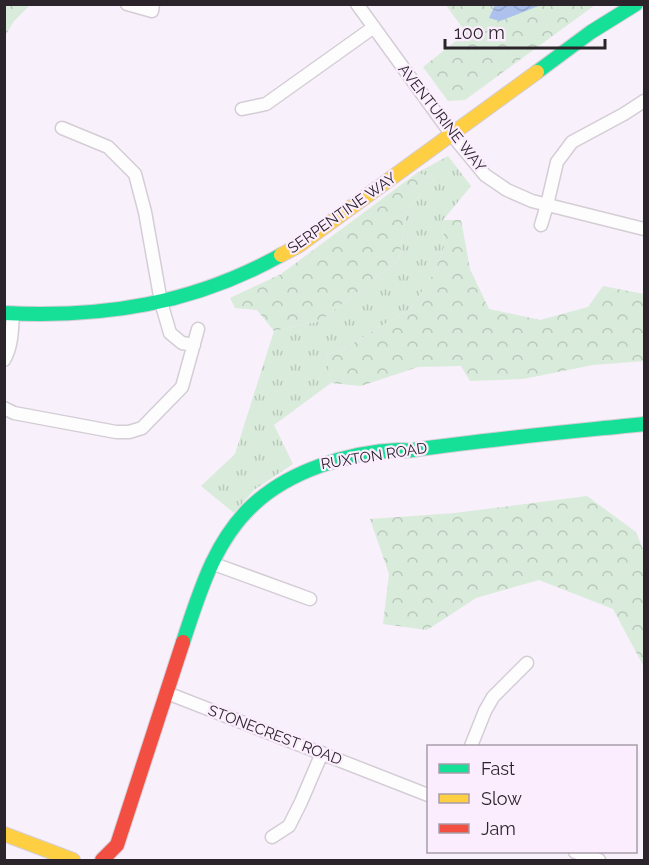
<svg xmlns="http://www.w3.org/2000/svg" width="649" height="865" viewBox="0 0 649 865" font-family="Raleway,sans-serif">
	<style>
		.grass { fill: url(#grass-tufts) }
		.forest { fill: url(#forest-crowns) }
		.water { fill: url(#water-waves) }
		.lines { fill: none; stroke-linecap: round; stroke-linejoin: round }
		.street-casing { stroke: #d4cdd6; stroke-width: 15 }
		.fast-casing { stroke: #d4cdd6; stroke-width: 16 }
		.slow-casing { stroke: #d4cdd6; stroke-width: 16 }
		.jam-casing { stroke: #d4cdd6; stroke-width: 16 }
		.street { stroke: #fefdfe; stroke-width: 12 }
		.fast { stroke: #16e098; stroke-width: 14 }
		.slow { stroke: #ffcf43; stroke-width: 14 }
		.jam { stroke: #f24e42; stroke-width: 14 }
		.labels { text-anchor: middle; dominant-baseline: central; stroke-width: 4.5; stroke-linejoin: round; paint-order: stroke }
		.street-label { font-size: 15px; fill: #2b242b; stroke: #fbedfd }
	</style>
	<defs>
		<pattern id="grass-tufts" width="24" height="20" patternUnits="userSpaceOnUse" patternTransform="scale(1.5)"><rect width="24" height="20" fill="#d9ebdb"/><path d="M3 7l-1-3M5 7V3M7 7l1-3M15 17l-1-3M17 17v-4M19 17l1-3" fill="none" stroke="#bac9bc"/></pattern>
		<pattern id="forest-crowns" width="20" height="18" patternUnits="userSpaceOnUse" patternTransform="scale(1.5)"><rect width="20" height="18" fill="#d9ebdb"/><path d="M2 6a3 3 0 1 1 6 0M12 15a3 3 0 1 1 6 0" fill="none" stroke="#bac9bc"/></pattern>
		<pattern id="water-waves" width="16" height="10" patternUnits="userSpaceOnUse" patternTransform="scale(1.5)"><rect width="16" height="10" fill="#acc2ed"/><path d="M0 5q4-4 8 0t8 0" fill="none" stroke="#94a7cb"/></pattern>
	</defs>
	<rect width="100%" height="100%" fill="#f8f0fa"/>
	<!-- grass -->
	<path class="grass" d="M448,156L471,186L443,220L444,247L434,273L411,308L342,350L326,355L331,383L274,425L293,464L254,490L234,513L201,486L235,454L274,331L320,321L399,260L407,208L435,179L417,173Z"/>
	<!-- forest -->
	<path class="forest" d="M5,4L30,5L14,21L5,36Z
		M446,5H595L465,100L448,101L423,67L466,33Z
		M417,173L435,179L407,208L399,260L320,321L274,331L257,310L235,308L230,298L281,274Z
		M443,220H461L470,269L489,309L540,320L588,307L603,286L644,294V361L593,365L523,379L470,381L461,366L418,367L361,386L331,383L326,355L342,350L411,308L434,273L444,247Z
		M587,496L636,532L644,552V667L613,609L539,580L476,598L427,630L383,624L389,574L370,519L455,513Z"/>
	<!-- water -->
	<path class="water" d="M495,5V4L541,5L500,21L489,18Z"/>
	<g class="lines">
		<!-- street casing -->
		<g class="street-casing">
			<path id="street" d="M127,4L152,11L153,4
				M357,4L452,135L485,175L507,190L532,201L644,229
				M242,109L266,104L374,27
				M62,128L108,147L135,174L145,212L161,302L170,333L182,343L194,345
				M541,225L547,205L557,162L572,142L624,114L644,101
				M4,360C12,347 12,329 13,313
				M4,408L14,413L116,432H129L142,428L182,387L198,329
				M214,564L310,599
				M167,693L428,795
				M471,746L485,711L493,697L527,663
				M272,837L289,826L301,802L322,753
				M575,852L599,860"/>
		</g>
		<!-- fast casing -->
		<g class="fast-casing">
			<path id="fast" d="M537,72L591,32L636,4
				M4,313C104,318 193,304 281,255
				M183,642C199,594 214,541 253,505C289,471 349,452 399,450C404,450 408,451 413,450C489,439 567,432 644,424"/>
		</g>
		<!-- slow casing -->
		<g class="slow-casing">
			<path id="slow" d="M281,255L298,246L537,72
				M4,834L73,860"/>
		</g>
		<!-- jam casing -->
		<g class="jam-casing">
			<path id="jam" d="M102,860L117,845L183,642"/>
		</g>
		<!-- street -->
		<use href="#street" class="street"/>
		<!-- fast -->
		<use href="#fast" class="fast"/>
		<!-- slow -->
		<use href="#slow" class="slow"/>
		<!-- jam -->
		<use href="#jam" class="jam"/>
	</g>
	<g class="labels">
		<!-- street labels -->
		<g class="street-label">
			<text transform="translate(442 118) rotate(52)">AVENTURINE WAY</text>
			<text transform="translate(342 213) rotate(-35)">SERPENTINE WAY</text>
			<text transform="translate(374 456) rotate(-9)">RUXTON ROAD</text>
			<text transform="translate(275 735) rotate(21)">STONECREST ROAD</text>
		</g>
	</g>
	<!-- border -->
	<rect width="649" height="865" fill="none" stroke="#2b242b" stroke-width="12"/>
	<!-- legend -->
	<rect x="427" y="745" width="210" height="108" fill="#fbedfd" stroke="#a89da9" stroke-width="1.5"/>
	<rect x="439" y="764" width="30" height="9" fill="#16e098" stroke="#a89da9" stroke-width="1.5"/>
	<text x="481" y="775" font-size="18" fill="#2b242b">Fast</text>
	<rect x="439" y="794" width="30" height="9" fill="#ffcf43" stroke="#a89da9" stroke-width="1.5"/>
	<text x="481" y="805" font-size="18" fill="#2b242b">Slow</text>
	<rect x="439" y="824" width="30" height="9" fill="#f24e42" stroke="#a89da9" stroke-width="1.5"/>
	<text x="481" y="835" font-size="18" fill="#2b242b">Jam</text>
	<!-- scale -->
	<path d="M445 39v9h160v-9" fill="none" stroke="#2b242b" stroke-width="3"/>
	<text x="454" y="39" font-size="18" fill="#2b242b" stroke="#fbedfd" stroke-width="4.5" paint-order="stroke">100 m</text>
</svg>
